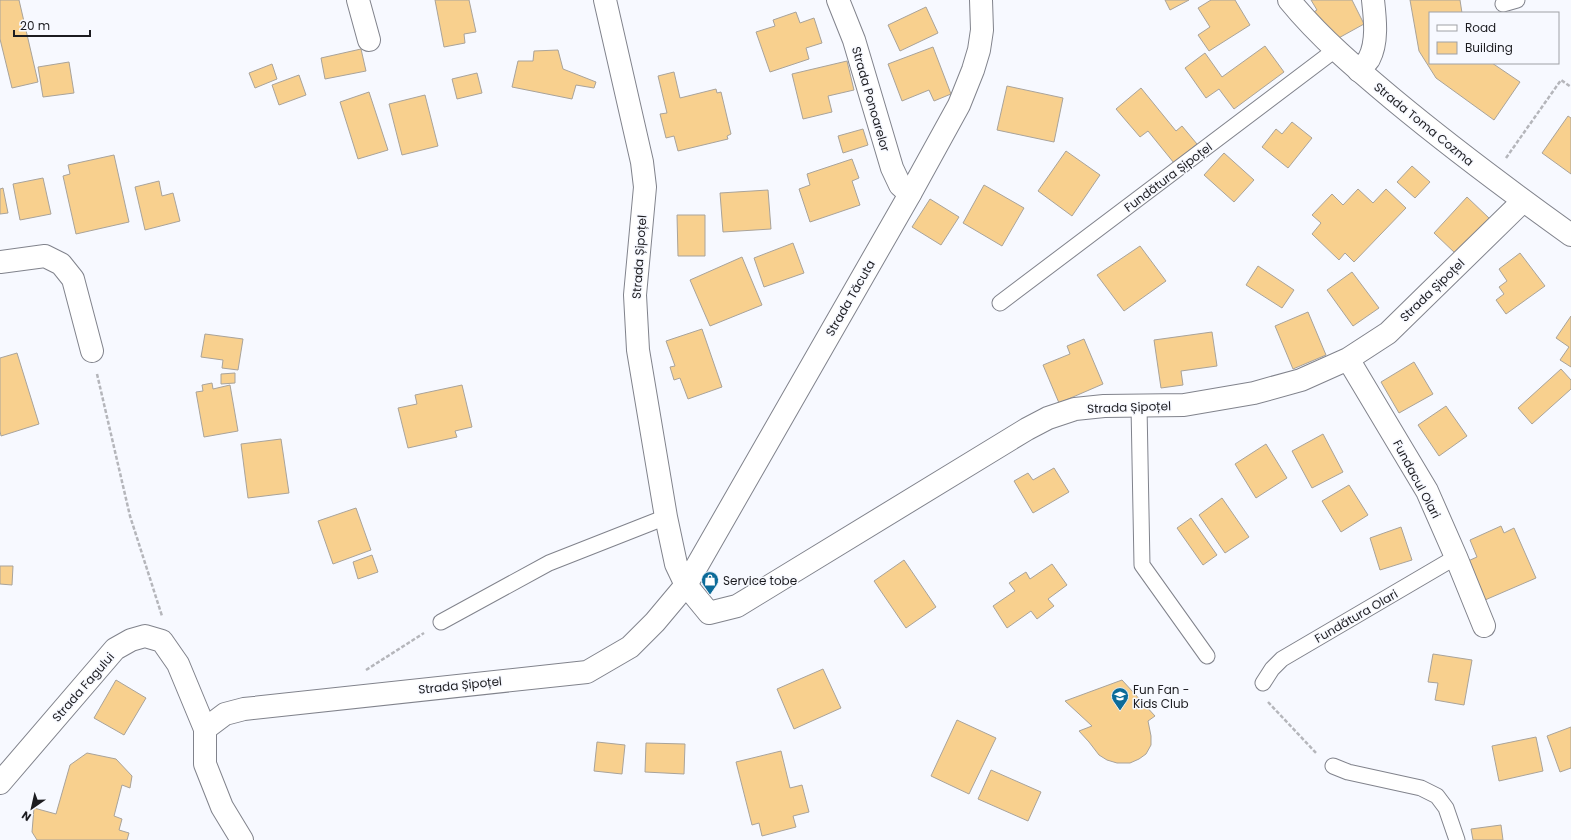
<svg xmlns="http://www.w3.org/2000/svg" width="1571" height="840" viewBox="0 0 1571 840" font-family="Poppins,sans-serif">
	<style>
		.building { fill: #f8d08e; stroke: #a9a39a }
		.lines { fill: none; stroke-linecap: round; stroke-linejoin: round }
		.service-casing { stroke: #81838c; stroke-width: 17 }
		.minor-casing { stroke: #81838c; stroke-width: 24 }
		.tertiary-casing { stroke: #81838c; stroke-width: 24 }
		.path { stroke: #b5b6bb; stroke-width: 2.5; stroke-dasharray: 4 2; stroke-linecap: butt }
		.service { stroke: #fff; stroke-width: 15 }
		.minor { stroke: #fff; stroke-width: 22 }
		.tertiary { stroke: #fff; stroke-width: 22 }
		.labels { text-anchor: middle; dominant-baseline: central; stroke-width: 3; stroke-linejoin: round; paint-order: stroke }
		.street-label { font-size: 12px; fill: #1c1c20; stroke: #f7f9ff }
		.poi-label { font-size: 12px; fill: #1c1c20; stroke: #f7f9ff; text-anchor: start }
	</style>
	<rect width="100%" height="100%" fill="#f7f9ff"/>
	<!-- building -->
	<path class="building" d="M0,0H19L38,82L12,88L0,39Z
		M435,0H469L476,32L464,34L465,43L444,47Z
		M1165,0H1189L1170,10Z
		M1211,0H1235L1250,25L1209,51L1198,35L1210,27L1198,8Z
		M1311,0H1352L1364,24L1335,40L1312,13L1317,10Z
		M1410,0H1460L1462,13H1430V63H1492L1520,82L1494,120L1436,78L1419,51Z
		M926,7L938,33L900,51L888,25Z
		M796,12L800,23L814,18L822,43L806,48L809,59L770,72L756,32L775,26L773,20Z
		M1265,46L1284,72L1234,109L1219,89L1206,98L1185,68L1205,53L1222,77Z
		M933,47L951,94L934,101L929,90L902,101L888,64Z
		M361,49L366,71L325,79L321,58Z
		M558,50L563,69L596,82L594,88L576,85L572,99L512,87L518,61H533L534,51Z
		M847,61L854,90L828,96L832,112L803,119L792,74Z
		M69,62L74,93L43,97L38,67Z
		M272,64L277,79L255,88L249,73Z
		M674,72L680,98L716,89L717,93L721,92L731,134L727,136L728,139L678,151L674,136L666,138L660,114L667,113L658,76Z
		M477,73L482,93L457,99L452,79Z
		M299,75L306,95L279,105L272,85Z
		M1007,86L1063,98L1054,142L997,130Z
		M1141,88L1176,131L1182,126L1197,144L1174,163L1148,131L1140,137L1116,109Z
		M369,92L388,150L358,159L340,102Z
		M425,95L438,146L402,155L389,104Z
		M1568,116L1571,118V174L1542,153Z
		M1292,122L1312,138L1288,168L1262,147L1276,129L1282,134Z
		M863,129L868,145L843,153L838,136Z
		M1066,151L1100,175L1072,216L1038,191Z
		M1224,153L1254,180L1234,202L1204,175Z
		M114,155L129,222L76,234L63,176L70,174L68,165Z
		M852,159L859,178L852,181L860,205L810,222L799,189L810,185L807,174Z
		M1412,166L1430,182L1415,198L1397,182Z
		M43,178L51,214L20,220L13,184Z
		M159,181L162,196L173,193L180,221L145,230L135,187Z
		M984,185L1024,208L1002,246L963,223Z
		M3,188L8,213L0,214V189Z
		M1358,189L1373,203L1386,189L1406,208L1354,262L1345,253L1339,260L1312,234L1321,223L1312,215L1332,194L1343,205Z
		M768,190L771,229L723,232L720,193Z
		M1467,197L1490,219L1456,254L1434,233Z
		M930,199L959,217L941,245L912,227Z
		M677,215H705V256H678Z
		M793,243L804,273L764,287L754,258Z
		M1140,246L1166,281L1124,311L1097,275Z
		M1520,253L1545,286L1506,314L1496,300L1504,294L1499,287L1507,281L1499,269Z
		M742,257L762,305L710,326L690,280Z
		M1258,266L1294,290L1282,308L1246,285Z
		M1352,272L1379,308L1353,326L1327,290Z
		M1308,312L1326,355L1293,369L1275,326Z
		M1571,316V367L1560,360L1569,347L1556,338Z
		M702,329L722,387L688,399L680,378L674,380L670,367L675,366L666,341Z
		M1212,332L1217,366L1181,371L1183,385L1161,388L1154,340Z
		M205,334L243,339L238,370L222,368L223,360L201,357Z
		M1084,339L1103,384L1059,403L1043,365L1070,354L1067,346Z
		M17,353L39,424L1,436L0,431V358Z
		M1414,362L1433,394L1399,413L1381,382Z
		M1561,369L1571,380V389L1532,424L1518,408Z
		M235,373V383L221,384V374Z
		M212,383L213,389L230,385L238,431L204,437L196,392L203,391L202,385Z
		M462,385L472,427L455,431L457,437L408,448L398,408L417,404L415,395Z
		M1446,406L1467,436L1439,456L1418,425Z
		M1323,434L1343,472L1312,488L1292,451Z
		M281,439L289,493L248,498L241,444Z
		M1266,444L1287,478L1256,498L1235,464Z
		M1054,468L1069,492L1033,513L1014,481L1028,473L1033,480Z
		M1349,485L1368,515L1341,532L1322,501Z
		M1222,498L1249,537L1225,553L1199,515Z
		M356,508L371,550L333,564L318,521Z
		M1191,518L1217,555L1203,565L1177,528Z
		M1501,526L1504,533L1514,528L1536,578L1485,600L1468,561L1477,557L1470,540Z
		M1401,527L1412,560L1380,570L1370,538Z
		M372,555L378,572L358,579L353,562Z
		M904,560L936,607L906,628L874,581Z
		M1052,564L1067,585L1048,599L1054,606L1037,619L1031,611L1007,628L993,606L1015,591L1009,583L1026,572L1030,579Z
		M0,566H13L12,585L0,584Z
		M1433,654L1472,660L1464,705L1435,700L1438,683L1428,682Z
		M823,669L841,708L794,729L777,689Z
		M116,680L146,698L124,735L94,718Z
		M1122,680L1155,716L1148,721L1151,736V745L1146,754L1139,759L1130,763H1117L1107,760L1099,755L1089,742L1079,731L1092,726L1065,701Z
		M957,720L996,738L969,794L931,776Z
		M1571,727V768L1560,772L1547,736Z
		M1536,737L1543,771L1499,781L1492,746Z
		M597,742L625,745L622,774L594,771Z
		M646,743L685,744L684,774L645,772Z
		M781,751L790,788L802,785L809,812L793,816L796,827L762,836L759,823L752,825L736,762Z
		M87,753L116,759L132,776L130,788L122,785L114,816L122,819L119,830L129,833L127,840H37L32,832L34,808L56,814L70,765Z
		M991,770L1041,792L1028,821L978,799Z
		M1501,825L1503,840H1473L1471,829Z"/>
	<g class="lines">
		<!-- service casing -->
		<g class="service-casing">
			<path id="service" d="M1503,4L1517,0
				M1000,303L1335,50
				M1139,406L1142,565L1207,656
				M441,622L549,563L666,517
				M1263,683L1272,669L1282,659L1456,557
				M1333,766L1348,772L1421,788L1437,796L1446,808L1457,840"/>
		</g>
		<!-- minor casing -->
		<g class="minor-casing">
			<path id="minor" d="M358,0L369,40
				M605,0L642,162L645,187L635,295L638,350L666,517L676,564L686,585L709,613L737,606L1027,429L1048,418L1075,409L1104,406L1184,405L1254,393L1301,380L1348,359L1388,333L1523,201
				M838,0L854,40L892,168L900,185L910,194
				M1359,71C1362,67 1366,63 1369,59C1378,42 1375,18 1373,0
				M0,262L45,256L61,264L73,279L92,351
				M1348,359L1427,491L1456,557L1484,626
				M0,783L115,649L131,640L145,636L162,641L178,664L205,729"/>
		</g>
		<!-- tertiary casing -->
		<g class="tertiary-casing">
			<path id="tertiary" d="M1289,0C1320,38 1357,69 1394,100C1452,148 1511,192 1571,235
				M242,840L222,807L205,764V729L225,714L244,709L587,672L630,647L655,622L686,585L910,194L959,105L973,70L979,50L982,30L981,0"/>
		</g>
		<!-- path -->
		<path class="path" d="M1506,158L1561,80L1571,87
			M97,374L130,516L162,616
			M366,670L424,633
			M1268,702L1317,754"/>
		<!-- service -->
		<use href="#service" class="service"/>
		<!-- minor -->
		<use href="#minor" class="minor"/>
		<!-- tertiary -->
		<use href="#tertiary" class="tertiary"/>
	</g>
	<!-- icons -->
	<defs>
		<g id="shop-pin" transform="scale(0.9)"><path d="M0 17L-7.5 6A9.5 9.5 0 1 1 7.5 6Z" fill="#0c6b99" stroke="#f7f9ff"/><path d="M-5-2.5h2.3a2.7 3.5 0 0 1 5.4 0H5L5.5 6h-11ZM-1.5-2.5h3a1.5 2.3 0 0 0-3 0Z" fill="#fff"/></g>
		<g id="school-pin" transform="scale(0.9)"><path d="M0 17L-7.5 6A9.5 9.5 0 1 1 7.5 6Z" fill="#0c6b99" stroke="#f7f9ff"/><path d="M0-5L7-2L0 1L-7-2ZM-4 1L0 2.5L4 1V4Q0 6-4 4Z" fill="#fff"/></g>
	</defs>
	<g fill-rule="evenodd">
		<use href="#shop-pin" x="710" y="580"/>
		<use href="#school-pin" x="1120" y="696"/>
	</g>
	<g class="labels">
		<!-- street labels -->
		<g class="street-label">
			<text transform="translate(871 99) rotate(74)">Strada Ponoarelor</text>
			<text transform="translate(1424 124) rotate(39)">Strada Toma Cozma</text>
			<text transform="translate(1168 177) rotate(-37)">Fundătura Șipoțel</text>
			<text transform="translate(639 257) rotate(-86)">Strada Șipoțel</text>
			<text transform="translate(1432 290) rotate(-44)">Strada Șipoțel</text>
			<text transform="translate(850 298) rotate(-60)">Strada Tăcuta</text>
			<text transform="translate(1129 407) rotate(-2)">Strada Șipoțel</text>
			<text transform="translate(1417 479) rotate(62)">Fundacul Olari</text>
			<text transform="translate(1356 616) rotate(-30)">Fundătura Olari</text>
			<text transform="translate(460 685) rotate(-6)">Strada Șipoțel</text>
			<text transform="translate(83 687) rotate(-49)">Strada Fagului</text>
		</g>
		<!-- poi labels -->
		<g class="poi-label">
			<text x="723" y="580">Service tobe</text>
			<text x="1133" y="689">Fun Fan -<tspan x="1133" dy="14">Kids Club</tspan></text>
		</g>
	</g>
	<!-- legend -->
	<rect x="1429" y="12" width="130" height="52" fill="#f7f9ff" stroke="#9fa1a6"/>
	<rect x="1437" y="25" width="20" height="6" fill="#ffffff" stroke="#9fa1a6"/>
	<text x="1465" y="32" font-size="12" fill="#1c1c20">Road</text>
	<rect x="1437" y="42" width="20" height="12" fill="#f8d08e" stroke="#9fa1a6"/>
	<text x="1465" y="52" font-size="12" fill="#1c1c20">Building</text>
	<!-- north arrow -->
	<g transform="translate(32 808) rotate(214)" stroke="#f7f9ff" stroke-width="3" paint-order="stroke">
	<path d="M0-3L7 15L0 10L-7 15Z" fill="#1c1c20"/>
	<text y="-6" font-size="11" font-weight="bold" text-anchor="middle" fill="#1c1c20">N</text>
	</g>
	<!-- scale -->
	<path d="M14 30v6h76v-6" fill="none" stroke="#1c1c20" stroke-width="2"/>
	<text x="20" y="30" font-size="12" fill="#1c1c20" stroke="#f7f9ff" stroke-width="3" paint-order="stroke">20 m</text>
</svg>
